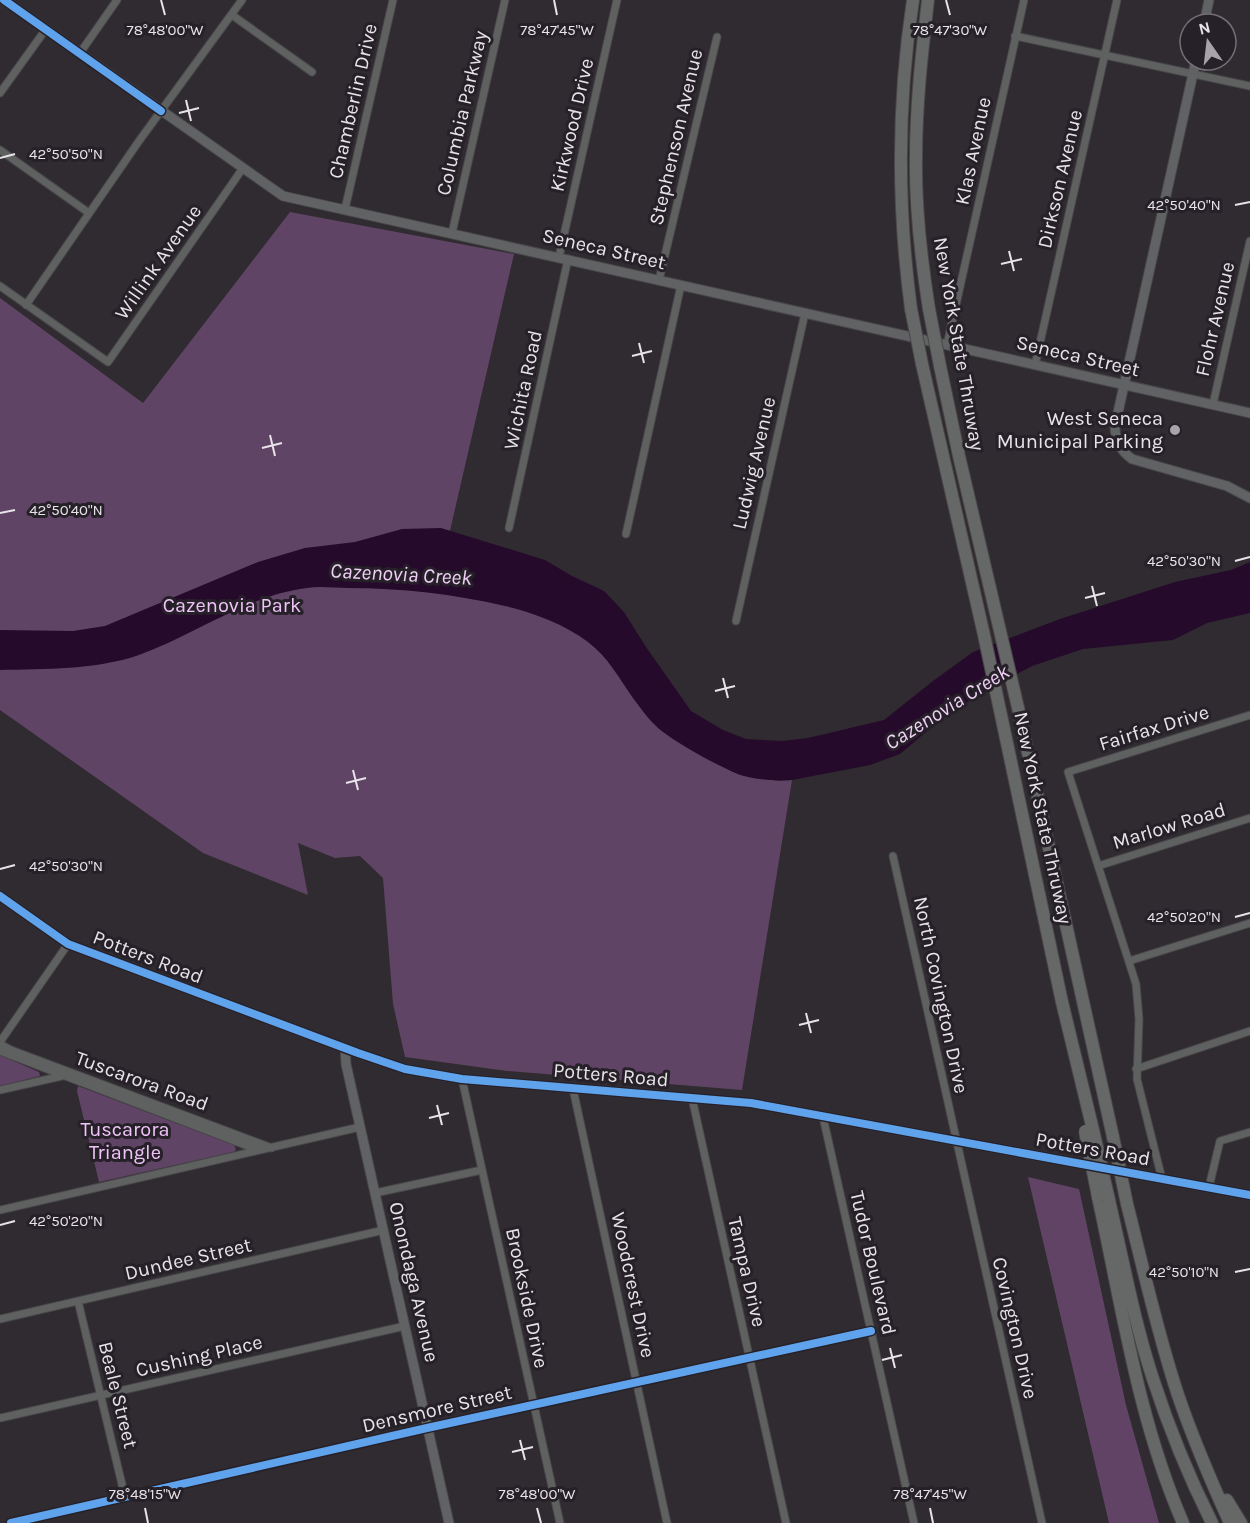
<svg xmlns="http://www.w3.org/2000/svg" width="1250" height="1523" viewBox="0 0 1250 1523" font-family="Karla,sans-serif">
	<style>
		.green { fill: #604465 }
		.forest { fill: #614366 }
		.water { fill: #260a2b }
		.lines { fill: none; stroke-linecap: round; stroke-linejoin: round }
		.street-casing { stroke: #484649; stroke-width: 9 }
		.secondary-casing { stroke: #484649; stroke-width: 11 }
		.highway-casing { stroke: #484649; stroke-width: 14 }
		.street { stroke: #5f6160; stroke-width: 7 }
		.secondary { stroke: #616263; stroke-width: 9 }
		.highway { stroke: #666767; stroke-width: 12 }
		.highway-bridge-casing { stroke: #484649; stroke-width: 14; stroke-linecap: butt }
		.highway-bridge { stroke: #666767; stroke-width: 12 }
		.cycleway-casing { stroke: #262028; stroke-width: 11 }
		.cycleway { stroke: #60a3ed; stroke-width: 8 }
		.ticks { fill: none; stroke: #e8e3e8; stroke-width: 2 }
		.poi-dot { fill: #a7a3a8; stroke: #262028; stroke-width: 2 }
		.labels { text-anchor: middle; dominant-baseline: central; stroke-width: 6; stroke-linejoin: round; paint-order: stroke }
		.street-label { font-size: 20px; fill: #e8e3e8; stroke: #262028 }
		.poi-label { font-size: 20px; fill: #e8e3e8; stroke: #262028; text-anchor: end }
		.park-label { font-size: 20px; fill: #f0c4f8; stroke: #262028 }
		.water-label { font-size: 21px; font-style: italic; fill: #f1d0f7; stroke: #262028 }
		.ticks-label { font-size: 15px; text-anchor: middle; fill: #e8e3e8; stroke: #262028; stroke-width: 6; stroke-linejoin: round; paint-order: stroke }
	</style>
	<rect width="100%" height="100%" fill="#2f2b30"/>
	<!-- green -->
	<path class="green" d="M290,212L514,254L446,548L599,642L703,755L740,775L779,781L792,780L742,1090L507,1071L405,1057L393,1004L383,878L360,856L335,858L298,843L308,895L203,853L0,710V298L143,403Z
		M0,1055L39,1072L40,1076L0,1086Z
		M78,1086L234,1145L236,1149L234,1152L99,1182L77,1091Z"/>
	<!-- forest -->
	<path class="forest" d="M1028,1177L1079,1189L1126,1405L1159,1523H1109Z"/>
	<!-- water -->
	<path class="water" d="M441,528L545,560L572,576L604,591L624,612L646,647L691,711L723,730L746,739L782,741L808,738L884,720L933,681L973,652L1060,619L1175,582L1231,570L1250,562V613L1207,623L1173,640L1083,649L1032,666L987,690L946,715L900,754L870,765L792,780C776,781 754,780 738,774C718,766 680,745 663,732C652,724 641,709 633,698C619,678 608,657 588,642C564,624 534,613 505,606C454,594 401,588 348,588C335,588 320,586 307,588C248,595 194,635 139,655C95,670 46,669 0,670V630L73,631L105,626L258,562L305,548L355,542L402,529Z"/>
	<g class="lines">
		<!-- street casing -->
		<g class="street-casing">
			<path id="street" d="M232,15L312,72
				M1015,36L1250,86
				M80,53L117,0
				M0,93L46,29
				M0,150L89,213
				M345,209L393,0
				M452,233L505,0
				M559,257L617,0
				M659,280L717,37
				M0,286L108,362L243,168
				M26,305L139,141L242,0
				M947,345L1024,0
				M1035,365L1117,0
				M1213,404L1250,241
				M509,528L568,259
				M626,534L681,285
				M736,621L805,313
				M893,856L1042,1523
				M1098,866L1250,818
				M1129,961L1250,923
				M0,1042L68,944
				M0,1044L11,1050L272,1148
				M0,1051L258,1150
				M1136,1069L1250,1031
				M462,1079L560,1523
				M573,1089L667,1523
				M0,1090L62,1076
				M692,1098L786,1523
				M823,1117L914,1523
				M1162,1179L1137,1079L1139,1019L1136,984L1068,772L1250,715
				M1209,1187L1220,1141L1250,1132
				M375,1193L482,1170
				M0,1210L360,1127
				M78,1301L125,1497
				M0,1319L384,1230
				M0,1418L405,1326
				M11,1523L427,1428L871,1331"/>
		</g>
		<!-- secondary casing -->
		<g class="secondary-casing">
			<path id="secondary" d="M4,0L283,196L1250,413
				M1204,24L1209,0
				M1196,60L1115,426C1115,441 1120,450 1132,459L1227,486L1250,498
				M0,896L68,944L358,1053L405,1069L462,1079L751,1103L1250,1195
				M345,1048L346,1064L449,1523"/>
		</g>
		<!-- highway casing -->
		<g class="highway-casing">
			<path id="highway" d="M928,0C922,52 916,104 916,157C915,208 921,258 929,309
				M911,309C897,204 897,104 913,0
				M922,364L984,635L1062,1002L1094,1134
				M940,366L959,456L1019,712L1113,1137
				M1098,1197C1122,1306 1138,1420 1183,1523
				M1109,1200C1123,1260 1134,1321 1153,1379C1169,1428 1189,1477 1212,1523
				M1127,1204C1143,1267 1157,1332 1178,1395C1193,1439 1211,1481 1230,1523
				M1227,1500L1241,1523"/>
		</g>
		<!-- street -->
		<use href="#street" class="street"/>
		<!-- secondary -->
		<use href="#secondary" class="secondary"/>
		<!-- highway -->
		<use href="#highway" class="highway"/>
		<!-- highway-bridge casing -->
		<g class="highway-bridge-casing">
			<path id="highway-bridge" d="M911,309L922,364
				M929,309L940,366
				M1085,1131L1098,1197
				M1094,1134L1109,1200
				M1113,1137L1127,1204"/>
		</g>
		<!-- highway-bridge -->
		<use href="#highway-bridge" class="highway-bridge"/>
		<!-- cycleway casing -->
		<g class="cycleway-casing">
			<path id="cycleway" d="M4,0L161,111
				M0,896L68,944L358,1053L405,1069L462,1079L751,1103L1250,1195
				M11,1523L427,1428L871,1331"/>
		</g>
		<!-- cycleway -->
		<use href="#cycleway" class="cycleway"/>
	</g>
	<!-- ticks -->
	<path class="ticks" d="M161,0L165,15M554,0L557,15M946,0L950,15M186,100L191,121M179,113L199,108M0,158L15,154M1235,205L1250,202M1009,251L1014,271M1001,264L1022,259M639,343L644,363M632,356L652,351M270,435L275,456M262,448L282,443M0,513L15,510M1235,561L1250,557M1092,586L1097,606M1085,598L1105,593M723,678L728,698M715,691L735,686M353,770L358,790M346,783L366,778M0,869L15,865M1235,917L1250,913M806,1013L811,1033M799,1025L819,1020M437,1105L442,1125M429,1118L449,1113M0,1225L15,1221M1235,1272L1250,1269M890,1348L895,1368M882,1360L902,1355M520,1440L525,1460M512,1452L533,1447M145,1508L148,1523M537,1508L541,1523M930,1508L933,1523"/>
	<!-- markers -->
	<circle class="poi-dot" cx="1175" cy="430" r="6"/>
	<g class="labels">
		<!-- street labels -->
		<g class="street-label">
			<text transform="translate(353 101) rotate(-77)">Chamberlin Drive</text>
			<text transform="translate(462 113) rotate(-77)">Columbia Parkway</text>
			<text transform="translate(572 125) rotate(-77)">Kirkwood Drive</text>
			<text transform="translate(676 137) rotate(-77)">Stephenson Avenue</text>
			<text transform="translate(973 151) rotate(-78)">Klas Avenue</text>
			<text transform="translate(1060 179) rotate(-77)">Dirkson Avenue</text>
			<text transform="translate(604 249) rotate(13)">Seneca Street</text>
			<text transform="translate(158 262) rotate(-55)">Willink Avenue</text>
			<text transform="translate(1215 319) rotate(-77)">Flohr Avenue</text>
			<text transform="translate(959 344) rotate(80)">New York State Thruway</text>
			<text transform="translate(1078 356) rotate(13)">Seneca Street</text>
			<text transform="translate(523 390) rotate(-78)">Wichita Road</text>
			<text transform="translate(754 463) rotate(-77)">Ludwig Avenue</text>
			<text transform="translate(1154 728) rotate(-17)">Fairfax Drive</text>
			<text transform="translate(1043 818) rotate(78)">New York State Thruway</text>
			<text transform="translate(1169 826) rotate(-17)">Marlow Road</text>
			<text transform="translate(148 957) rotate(21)">Potters Road</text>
			<text transform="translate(941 995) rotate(78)">North Covington Drive</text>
			<text transform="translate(611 1075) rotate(5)">Potters Road</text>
			<text transform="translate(142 1081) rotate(20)">Tuscarora Road</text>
			<text transform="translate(1093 1149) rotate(10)">Potters Road</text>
			<text transform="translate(188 1259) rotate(-13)">Dundee Street</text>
			<text transform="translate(873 1263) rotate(77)">Tudor Boulevard</text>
			<text transform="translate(747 1272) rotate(77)">Tampa Drive</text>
			<text transform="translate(414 1282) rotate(77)">Onondaga Avenue</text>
			<text transform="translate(633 1285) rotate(78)">Woodcrest Drive</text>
			<text transform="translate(527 1298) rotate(78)">Brookside Drive</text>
			<text transform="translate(1015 1328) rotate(77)">Covington Drive</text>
			<text transform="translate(199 1356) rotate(-13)">Cushing Place</text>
			<text transform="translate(118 1395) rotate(76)">Beale Street</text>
			<text transform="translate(437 1409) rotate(-13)">Densmore Street</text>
		</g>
		<!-- poi labels -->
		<g class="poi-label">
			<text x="1163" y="418">West Seneca<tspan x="1163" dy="23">Municipal Parking</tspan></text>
		</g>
		<!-- park labels -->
		<g class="park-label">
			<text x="232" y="605">Cazenovia Park</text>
			<text x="125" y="1129">Tuscarora<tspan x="125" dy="23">Triangle</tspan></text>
		</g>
		<!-- water labels -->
		<g class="water-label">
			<text transform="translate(401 574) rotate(3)">Cazenovia Creek</text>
			<text transform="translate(947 707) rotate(-32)">Cazenovia Creek</text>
		</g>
	</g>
	<g class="ticks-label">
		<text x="165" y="35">78°48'00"W</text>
		<text x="557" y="35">78°47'45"W</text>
		<text x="950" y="35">78°47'30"W</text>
		<text x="66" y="159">42°50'50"N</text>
		<text x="1184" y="210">42°50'40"N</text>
		<text x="66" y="515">42°50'40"N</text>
		<text x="1184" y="566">42°50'30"N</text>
		<text x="66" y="871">42°50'30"N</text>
		<text x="1184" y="922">42°50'20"N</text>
		<text x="66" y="1226">42°50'20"N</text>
		<text x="1184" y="1277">42°50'10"N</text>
		<text x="145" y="1499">78°48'15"W</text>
		<text x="537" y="1499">78°48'00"W</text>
		<text x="930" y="1499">78°47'45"W</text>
	</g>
	<!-- north arrow -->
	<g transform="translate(1208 42) rotate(346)"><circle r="28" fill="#262028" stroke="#746e75" stroke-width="1.5"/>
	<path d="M0-4.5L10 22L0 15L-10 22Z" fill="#a7a3a8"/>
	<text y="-9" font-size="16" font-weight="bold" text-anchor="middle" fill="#e8e3e8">N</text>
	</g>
</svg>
